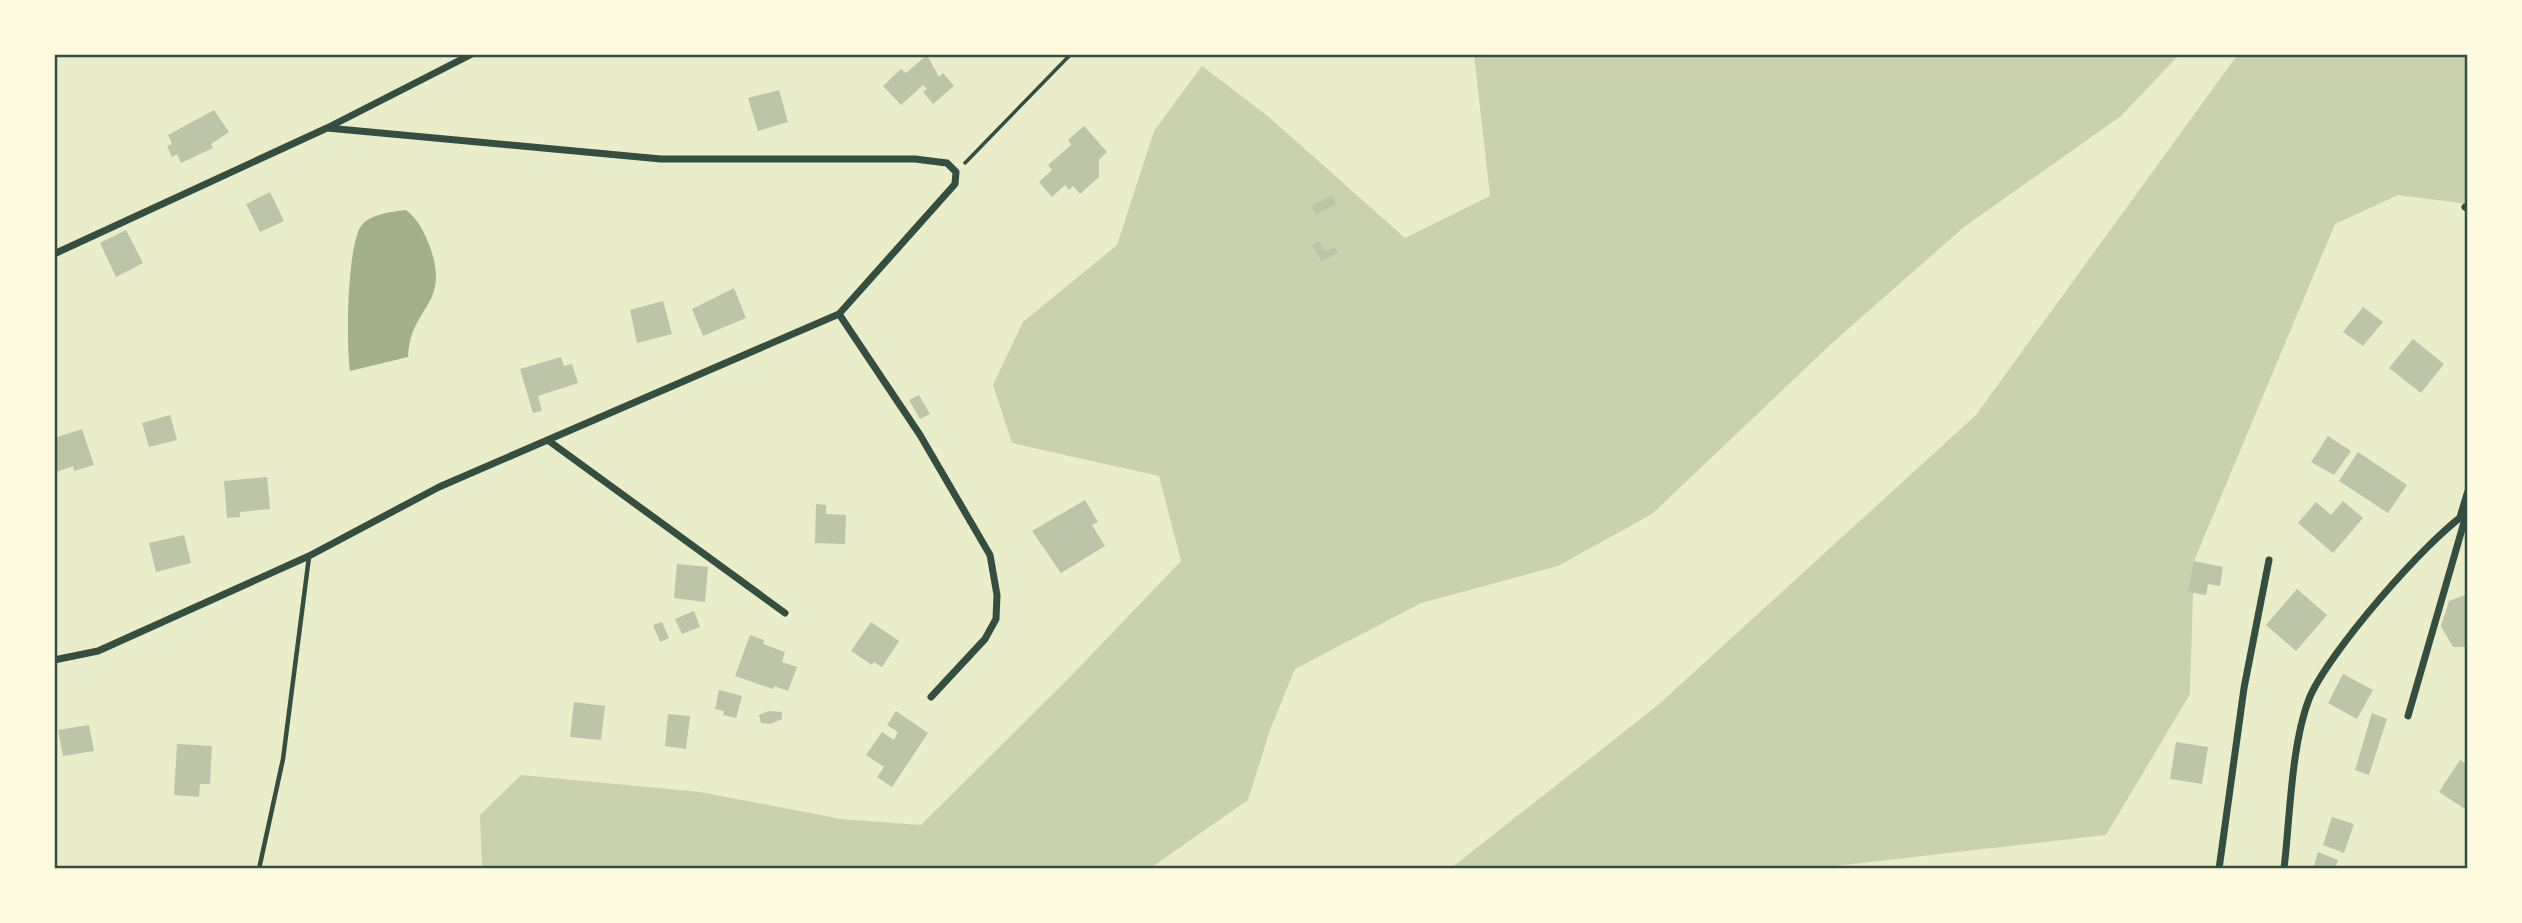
<svg xmlns="http://www.w3.org/2000/svg" width="2522" height="923" viewBox="0 0 2522 923" font-family="Cabin,sans-serif">
	<style>
		.green { fill: #cad2ad }
		.water { fill: #a3b18a }
		.building { fill: #bcc5a7 }
		.lines { fill: none; stroke-linecap: round; stroke-linejoin: round }
		.path { stroke: #344e41; stroke-width: 3.5 }
		.service { stroke: #344e41; stroke-width: 4.5 }
		.minor { stroke: #344e41; stroke-width: 7 }
		.neatline { fill: none; stroke: #344e41; stroke-width: 2.5 }
	</style>
	<rect width="100%" height="100%" fill="#e9edc9"/>
	<!-- green -->
	<path class="green" d="M1474,54H2180L2121,116L1964,227L1831,344L1652,514L1558,566L1421,603L1295,669L1270,730L1248,800L1149,869H482L480,815L521,775L700,792L841,819L921,825L1072,675L1181,561L1159,476L1012,443L993,385L1023,322L1117,245L1154,131L1202,66L1269,117L1405,238L1490,196Z
		M2238,54H2468V204L2398,195L2335,224L2194,561L2190,694L2106,835L1809,869H1450L1658,705L1976,415Z"/>
	<!-- water -->
	<path class="water" d="M406,210C419,220 424,232 430,247C451,307 410,305 408,357L350,371C346,343 347,247 361,226C368,215 394,211 406,210Z"/>
	<!-- building -->
	<path class="building" d="M927,55L939,77L943,73L954,86L933,104L923,92L927,89L923,85L901,105L883,86L901,69L906,73Z
		M779,90L788,122L758,131L748,98Z
		M214,110L229,132L211,144L213,148L181,163L177,154L172,157L167,146L172,144L168,135Z
		M1084,126L1107,152L1099,160V177L1080,194L1073,186L1069,190L1065,185L1052,197L1039,182L1052,170L1048,165L1071,145L1068,140Z
		M270,192L284,221L260,232L246,204Z
		M1332,195L1336,204L1316,215L1311,206Z
		M126,230L143,263L116,277L100,243Z
		M1319,241L1325,251L1335,247L1338,253L1321,261L1312,245Z
		M734,288L746,318L703,336L692,309Z
		M663,301L672,334L637,343L630,310Z
		M2363,307L2383,322L2363,346L2343,332Z
		M2413,339L2444,364L2421,393L2389,368Z
		M561,357L564,366L572,364L578,383L538,396L542,411L533,413L520,369Z
		M919,395L930,414L920,419L909,400Z
		M170,415L177,440L149,447L142,423Z
		M82,429L94,465L74,471L73,466L54,473V438Z
		M2328,436L2351,451L2334,475L2311,462Z
		M2358,452L2407,485L2388,513L2339,481Z
		M267,477L270,509L240,512V517L227,518L224,481Z
		M1085,500L1098,522L1092,525L1105,546L1061,573L1032,531Z
		M2343,501L2363,518L2333,553L2298,523L2316,502L2331,515Z
		M816,504L826,505V514L846,515L845,544L815,543Z
		M184,535L191,563L156,572L149,543Z
		M2194,561L2223,567L2220,586L2208,584L2206,595L2188,592Z
		M677,564L708,567L705,602L674,598Z
		M2297,589L2327,615L2296,651L2266,625Z
		M2468,594V647H2453L2441,626L2449,601Z
		M694,611L700,627L682,634L675,619Z
		M662,622L669,638L660,642L653,625Z
		M871,622L899,641L882,667L874,662L872,665L851,651Z
		M750,635L764,640L763,644L785,652L782,662L797,667L788,691L774,686L773,689L735,676Z
		M2343,674L2373,690L2357,719L2328,703Z
		M719,690L742,696L736,718L723,715L724,711L715,709Z
		M574,702L605,706L601,740L570,737Z
		M769,711L782,712V719L770,724L761,723L759,715Z
		M896,711L928,733L892,787L877,777L884,767L866,755L882,732L894,740L898,732L887,725Z
		M2372,713L2387,719L2369,775L2355,770Z
		M668,714L690,716L686,749L665,746Z
		M89,725L94,751L63,756L58,730Z
		M2176,742L2208,747L2202,784L2170,779Z
		M177,744L212,746L210,784H200L199,797L174,795Z
		M2460,760L2468,765V811L2439,792Z
		M2332,817L2354,824L2344,853L2323,845Z
		M2318,852L2338,860L2335,869H2313Z"/>
	<g class="lines">
		<!-- path -->
		<path class="path" d="M965,163L1071,54"/>
		<!-- service -->
		<path class="service" d="M259,869L283,759L309,557"/>
		<!-- minor -->
		<path class="minor" d="M2465,207L2468,209
			M54,254L327,128L472,54
			M839,314L920,435L990,555L997,595L996,619L985,639L931,697
			M549,441L785,613
			M2460,517L2468,491
			M54,660L98,651L309,556L439,487L839,314L955,184L956,172L947,163L915,159H661L327,128
			M2408,716L2467,512
			M2219,869L2244,688L2269,560
			M2284,869C2290,818 2291,746 2309,699C2327,654 2427,539 2468,512"/>
	</g>
	<!-- border -->
	<rect width="2522" height="923" fill="none" stroke="#fefae0" stroke-width="112"/>
	<rect x="56" y="56" width="2410" height="811" class="neatline"/>
</svg>
